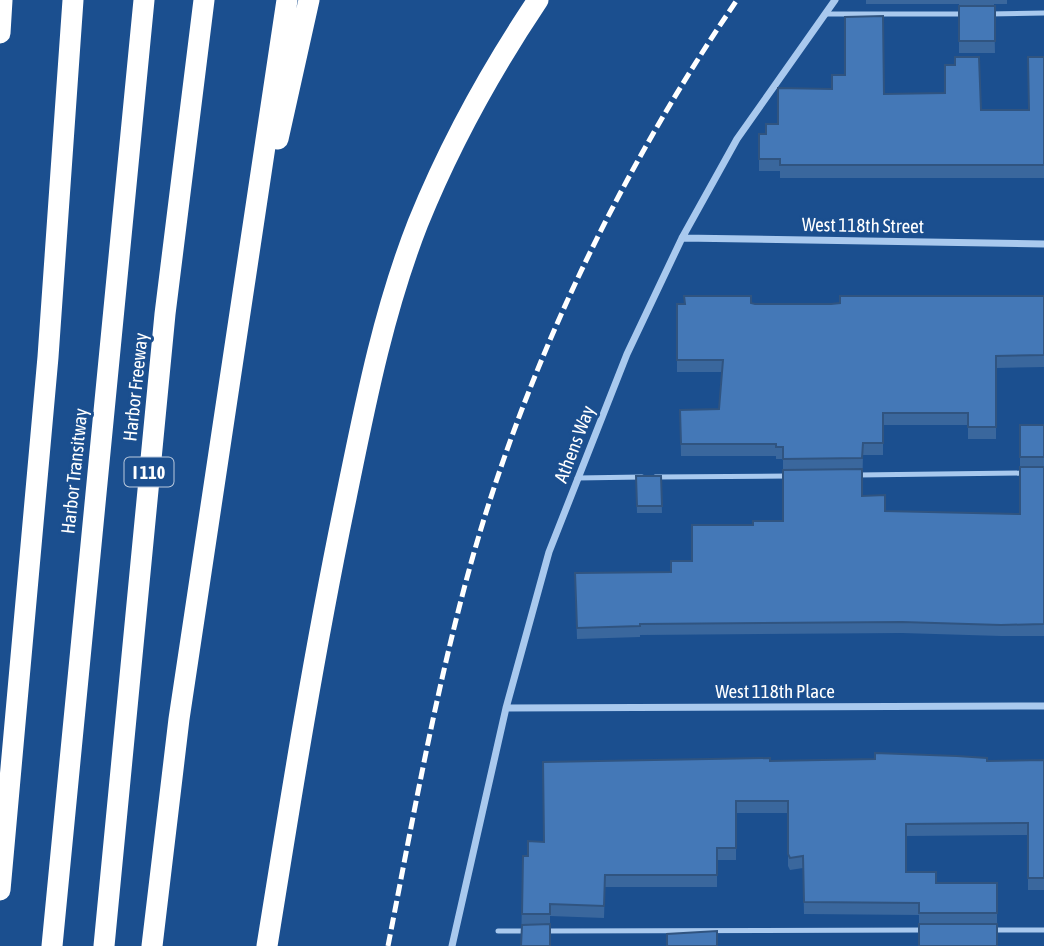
<svg xmlns="http://www.w3.org/2000/svg" width="1044" height="946" viewBox="0 0 1044 946" font-family="'Asap Condensed',sans-serif">
	<style>
		.lines { fill: none; stroke-linecap: round; stroke-linejoin: round }
		.lane { stroke: #a9c9ee; stroke-width: 5 }
		.street { stroke: #a9c9ee; stroke-width: 7 }
		.highway { stroke: #fff; stroke-width: 21 }
		.rail { stroke: #fff; stroke-width: 5; stroke-dasharray: 12 5; stroke-linecap: butt }
		.wall { fill: #3a679d }
		.building { fill: #4478b7; stroke: #305480; stroke-width: 2 }
		.labels { text-anchor: middle; dominant-baseline: central; stroke-width: 6; stroke-linejoin: round; paint-order: stroke }
		.shield { fill: #1b4f8f; stroke: #bbcadd; stroke-width: 2 }
		.shield-label { font-size: 18px; font-weight: bold; fill: #fff }
		.street-label { font-size: 19px; fill: #fff; stroke: #1b4f8f }
	</style>
	<rect width="100%" height="100%" fill="#1b4f8f"/>
	<g class="lines">
		<!-- lane -->
		<path class="lane" d="M825,14H965
			M989,14L1044,13
			M858,475L1027,473
			M655,477L789,476
			M577,478L642,477
			M991,930H1044
			M498,931H526
			M543,931L925,930"/>
		<!-- street -->
		<path class="street" d="M682,238L1044,244
			M506,708L1044,706
			M452,946L506,708L549,552L627,354L682,238L737,139L835,0"/>
		<!-- highway -->
		<path class="highway" d="M0,33L2,0
			M278,139L309,0
			M0,890L48,357L73,0
			M52,946L144,0
			M104,946L165,314L204,0
			M152,946L179,719L287,0
			M267,946C291,796 315,647 346,498C365,405 383,312 418,223C450,144 491,70 538,0"/>
		<!-- rail -->
		<path class="rail" d="M388,946C413,818 436,689 471,563C527,364 620,171 737,0"/>
	</g>
	<!-- wall -->
	<path class="wall" d="M866,0H1007V4H994L995,53H959V4H866Z
		M1044,57V178H780V171H759V134H766L778,124L884,94L981,110H1029Z
		M1044,296V367L996,368V439H968V425H883V455H863L862,496L885,511L1020,514V425H1044V636H1001L902,633L640,635V637L577,639L575,573L671,572L692,561L753,525L783,521V459H776V456H681L680,410L719,409L722,372H677V304H831Z
		M636,476H661L662,513H637Z
		M1044,760V890H1028V835L906,836V872L936,883H997V946H919V915L804,914L803,868L790,870L788,866V813H736V860H717V887H605L604,918L550,916V946H521L523,856H528L770,761Z"/>
	<!-- building -->
	<path class="building" d="M959,6H995V41H959Z
		M883,16L884,94L945,93V65H955V57H979L981,110H1029L1028,57H1044V165H780V159H759V134H766V124H778V88L832,89V75H845V17Z
		M684,296H751V303L755,304H831L840,303V296H1044V355L996,356V427H968V413H883V443H863L862,458L783,459V447H776V444H681L680,410L719,409L723,360H677V304H685Z
		M1020,425H1044V457H1020Z
		M1020,467H1044V624L1001,625L902,622L640,624V626L577,628L575,573L671,572V561H692V525H753V521H783V470L862,469V496L885,495V511L1020,514Z
		M636,476H661L662,506H637Z
		M875,753L957,756L987,758V761L1044,760V878H1028V823L906,824V872H936V883H997V913H919V903L804,902L803,856L790,858L788,854V801H736V848H717V875H605L604,906L550,904V914H522L523,856H528V841L544,842L543,762L770,758V761L875,759Z
		M550,924V946H521L522,925Z
		M919,924H997V946H919Z
		M717,931V946H667V934Z"/>
	<g class="labels">
		<!-- shield labels -->
		<rect class="shield" x="124.5" y="457.5" width="49" height="29" rx="5"/>
		<g class="shield-label">
			<text x="149" y="472">I 110</text>
		</g>
		<!-- street labels -->
		<g class="street-label">
			<text transform="translate(863 225) rotate(1)">West 118th Street</text>
			<text transform="translate(135 387) rotate(-84)">Harbor Freeway</text>
			<text transform="translate(574 444) rotate(-69)">Athens Way</text>
			<text transform="translate(74 471) rotate(-84)">Harbor Transitway</text>
			<text x="775" y="691">West 118th Place</text>
		</g>
	</g>
</svg>
